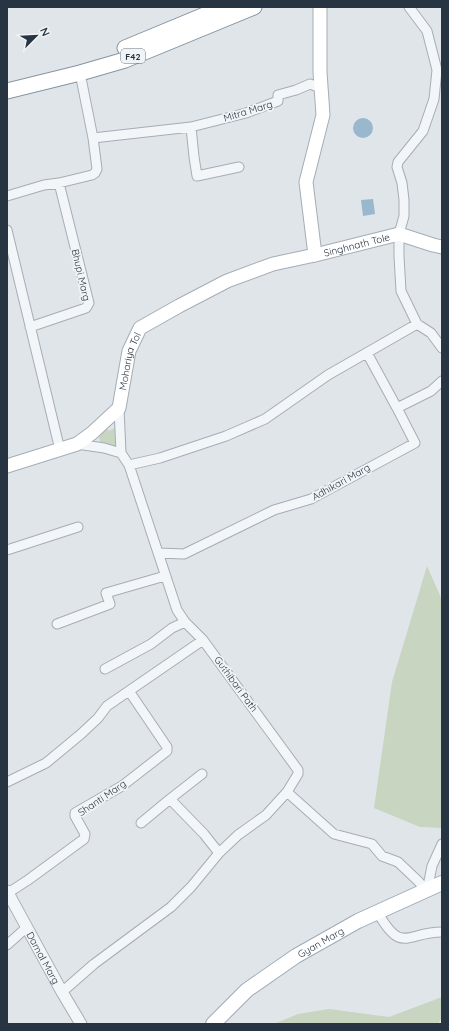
<svg xmlns="http://www.w3.org/2000/svg" width="449" height="1031" viewBox="0 0 449 1031" font-family="Quicksand,sans-serif">
	<style>
		.green { fill: #c8d5c1 }
		.water { fill: #99b8cd }
		.lines { fill: none; stroke-linecap: round; stroke-linejoin: round }
		.minor-casing { stroke: #a5adb5; stroke-width: 11 }
		.tertiary-casing { stroke: #a5adb5; stroke-width: 13 }
		.secondary-casing { stroke: #a5adb5; stroke-width: 15 }
		.primary-casing { stroke: #9fabb7; stroke-width: 16 }
		.trunk-casing { stroke: #8695a2; stroke-width: 17 }
		.minor { stroke: #f3f6f8; stroke-width: 9 }
		.tertiary { stroke: #f3f6f8; stroke-width: 11 }
		.secondary { stroke: #fff; stroke-width: 13 }
		.primary { stroke: #fff; stroke-width: 14 }
		.trunk { stroke: #fff; stroke-width: 15 }
		.labels { text-anchor: middle; dominant-baseline: central; stroke-width: 3.5; stroke-linejoin: round; paint-order: stroke }
		.shield { fill: #f0f4f7; stroke: #636e79; stroke-width: 1 }
		.shield-label { font-size: 9px; font-weight: bold; fill: #273543 }
		.street-label { font-size: 10px; fill: #273543; stroke: #f0f4f7 }
	</style>
	<rect width="100%" height="100%" fill="#e0e5ea"/>
	<!-- green -->
	<path class="green" d="M106,425L108,431L115,428V448L100,445L99,432Z
		M427,566L442,600V828L420,827L374,808L392,682Z
		M442,997V1018L438,1024H274L298,1014L329,1009L389,1017Z"/>
	<!-- water -->
	<path class="water" d="M353 128a10 10 0 1 1 20 0a10 10 0 1 1-20 0Z
		M373,199L375,214L363,216L361,200Z"/>
	<g class="lines">
		<!-- minor casing -->
		<g class="minor-casing">
			<path id="minor" d="M409,7L427,31L437,70L434,99L423,131L398,162L397,167L402,183L404,200V216L399,234V256L401,291L417,324
				M80,73L93,138L191,127L194,157L197,176L239,167
				M191,127L246,113L278,101V95L296,90L310,84L321,88
				M7,196L44,185L59,183L92,175L95,173L97,169L93,138
				M7,230L60,450
				M30,327L86,308L89,303L59,183
				M367,353L397,408
				M119,408L121,453
				M77,444L104,448L121,453L129,465L177,610L185,622L203,640L298,770V774L287,792L334,834L372,844L382,856L398,862L418,881L427,891
				M129,465L160,458L226,436L265,419L328,375L417,324L431,333L442,348
				M7,550L78,527
				M158,553L184,554L274,510L311,499L415,443L397,408L431,391L442,381
				M57,624L110,604L106,593L165,576
				M105,669L151,644L172,628L185,622
				M202,774L170,799L204,834L219,853
				M7,782L46,763L81,734L98,718L107,706L203,640
				M141,823L170,799
				M427,891L432,866L442,844
				M8,893L28,880L84,839L85,834L75,816V813L122,786L167,751V747L129,691
				M378,913C402,955 407,932 442,932
				M7,945L26,928
				M62,992L94,964L171,907L191,887L219,853L238,835L266,815L287,792"/>
		</g>
		<!-- tertiary casing -->
		<g class="tertiary-casing">
			<g id="tertiary">
				<path id="s1" d="M7,891L62,992L81,1024"/>
			</g>
		</g>
		<!-- secondary casing -->
		<g class="secondary-casing">
			<g id="secondary">
				<path d="M315,255L306,182L323,115L320,72V7"/>
				<path id="s2" d="M7,466L77,444L92,433L119,408L129,351L140,328L179,306L227,281L273,264L315,255L399,234L433,245L442,247"/>
			</g>
		</g>
		<!-- primary casing -->
		<g class="primary-casing">
			<g id="primary">
				<path id="s3" d="M213,1024L247,990L296,956L358,921L442,883"/>
			</g>
		</g>
		<!-- trunk casing -->
		<g class="trunk-casing">
			<path id="trunk" d="M125,48L224,7
				M7,91L80,73L125,60L254,7"/>
		</g>
		<!-- minor -->
		<use href="#minor" class="minor"/>
		<!-- tertiary -->
		<use href="#tertiary" class="tertiary"/>
		<!-- secondary -->
		<use href="#secondary" class="secondary"/>
		<!-- primary -->
		<use href="#primary" class="primary"/>
		<!-- trunk -->
		<use href="#trunk" class="trunk"/>
	</g>
	<g class="labels">
		<!-- shield labels -->
		<rect class="shield" x="121" y="49" width="24" height="14" rx="3"/>
		<g class="shield-label">
			<text x="133" y="56">F42</text>
		</g>
		<!-- street labels -->
		<g class="street-label">
			<text transform="translate(248 111) rotate(-17)">Mitra Marg</text>
			<text stroke="none"><textPath href="#s2" startOffset="446">Singhnath Tole</textPath></text>
			<text transform="translate(81 275) rotate(77)">Bhupi Marg</text>
			<text stroke="none"><textPath href="#s2" startOffset="177">Mohariya Tol</textPath></text>
			<text transform="translate(341 482) rotate(-29)">Adhikari Marg</text>
			<text transform="translate(236 684) rotate(54)">Guthibari Path</text>
			<text transform="translate(102 798) rotate(-34)">Shanti Marg</text>
			<text stroke="none"><textPath href="#s3" startOffset="136">Gyan Marg</textPath></text>
			<text stroke="none"><textPath href="#s1" startOffset="76">Damal Marg</textPath></text>
		</g>
	</g>
	<!-- border -->
	<rect width="449" height="1031" fill="none" stroke="#273543" stroke-width="16"/>
	<!-- north arrow -->
	<g transform="translate(36 36) rotate(66)" stroke="#f0f4f7" stroke-width="3" paint-order="stroke">
	<path d="M0-3L7 15L0 10L-7 15Z" fill="#273543"/>
	<text y="-6" font-size="11" font-weight="bold" text-anchor="middle" fill="#273543">N</text>
	</g>
</svg>
